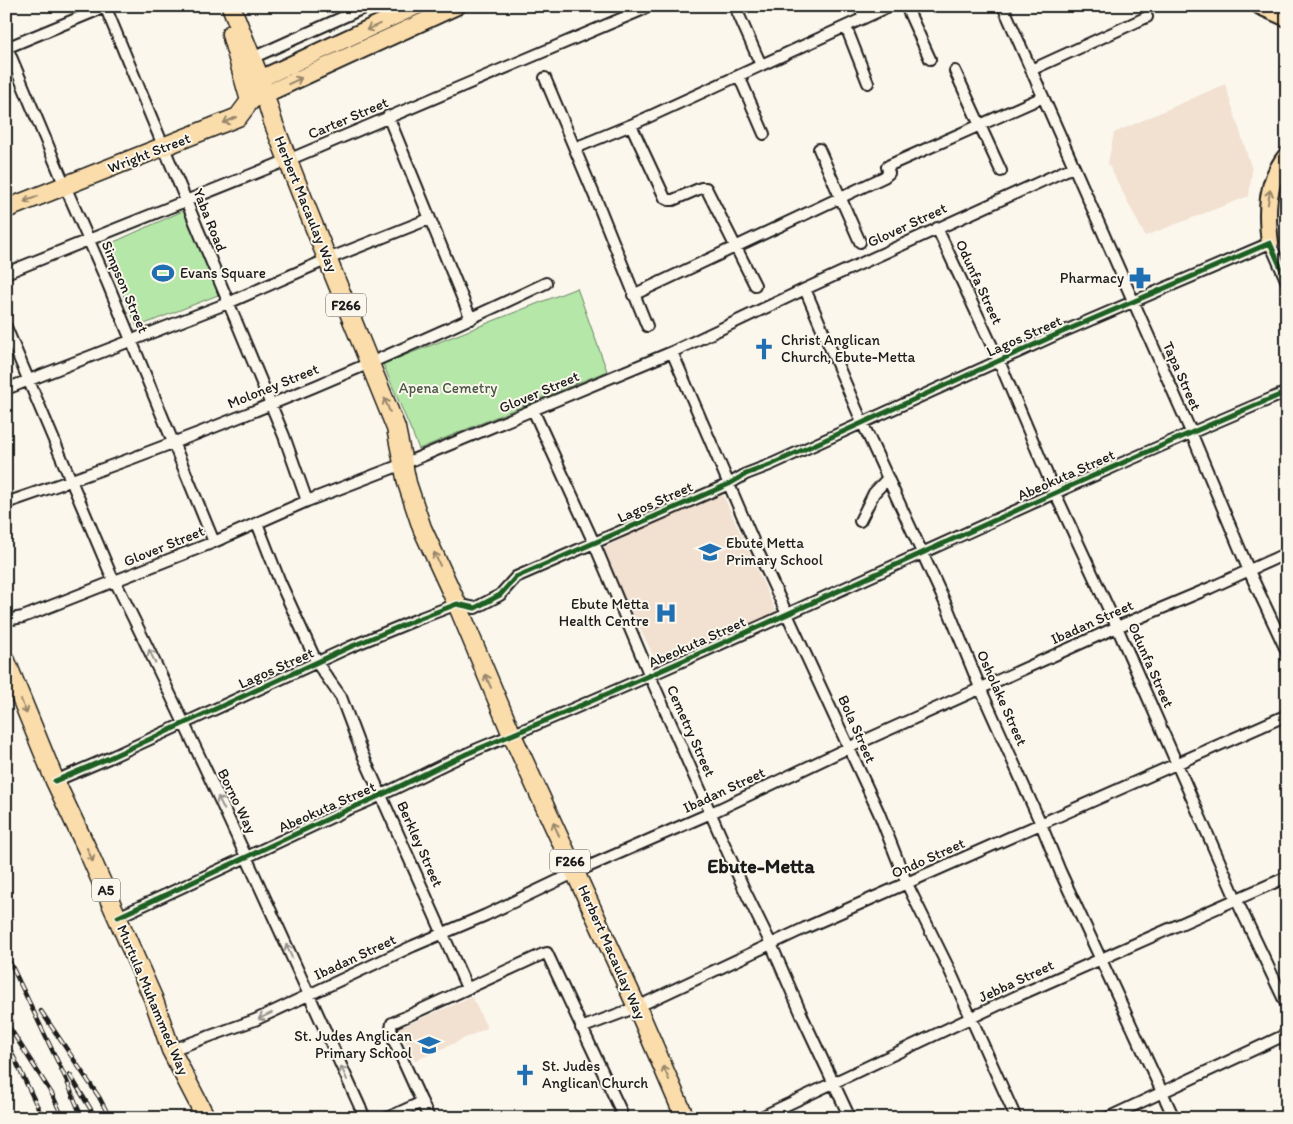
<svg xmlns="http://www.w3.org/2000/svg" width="1293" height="1124" viewBox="0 0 1293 1124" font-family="Itim,sans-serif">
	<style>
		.built { fill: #f2e0d0 }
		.green { fill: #b4e7a8; stroke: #688262 }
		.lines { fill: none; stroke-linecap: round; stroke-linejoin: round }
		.minor-casing { stroke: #1c1c1c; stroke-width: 14 }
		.primary-casing { stroke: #1c1c1c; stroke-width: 20 }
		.trunk-casing { stroke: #1c1c1c; stroke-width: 21 }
		.minor { stroke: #fbf7ec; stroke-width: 10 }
		.primary { stroke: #fbddab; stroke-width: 16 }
		.trunk { stroke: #fbddab; stroke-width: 18 }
		.rail-casing { stroke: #1c1c1c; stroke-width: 4.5 }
		.rail { stroke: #fbf7ec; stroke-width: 2.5; stroke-dasharray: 8; stroke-linecap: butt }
		.cycleway-casing { stroke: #fbf7ec; stroke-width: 8 }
		.cycleway { stroke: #1b5e20; stroke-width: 5 }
		.oneway { stroke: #97866b }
		.oneway2 { stroke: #97948e }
		.labels { text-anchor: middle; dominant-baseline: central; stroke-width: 4; stroke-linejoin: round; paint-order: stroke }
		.shield { fill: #fbf7ec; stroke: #5f5e5a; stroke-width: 1 }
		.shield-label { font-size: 14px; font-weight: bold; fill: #1c1c1c }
		.street-label { font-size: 15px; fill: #1c1c1c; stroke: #fbf7ec }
		.poi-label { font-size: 15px; fill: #1c1c1c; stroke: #fbf7ec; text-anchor: start }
		.park-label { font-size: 15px; fill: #4a5946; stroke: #fbf7ec }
		.district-label { font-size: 20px; font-weight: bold; fill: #1c1c1c; stroke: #fbf7ec }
	</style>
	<rect width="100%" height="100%" fill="#fbf7ec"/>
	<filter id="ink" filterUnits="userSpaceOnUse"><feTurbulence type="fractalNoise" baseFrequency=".02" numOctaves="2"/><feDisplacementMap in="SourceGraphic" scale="10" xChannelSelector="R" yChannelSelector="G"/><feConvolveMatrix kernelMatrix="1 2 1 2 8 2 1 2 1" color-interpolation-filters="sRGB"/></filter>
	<g filter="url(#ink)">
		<!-- built -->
		<path class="built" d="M1225,84L1252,170L1249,196L1145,236L1108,163L1114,133Z
			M722,493L777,614L657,663L601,550L655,520Z
			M472,997L487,1028L415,1061L399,1028Z"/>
		<!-- green -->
		<path class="green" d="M187,209L206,251L218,295L137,327L103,247Z
			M577,288L607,371L419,449L383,364Z"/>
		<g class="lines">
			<!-- minor casing -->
			<g class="minor-casing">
				<path id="minor" d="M105,6L284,436L307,501
					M859,6L864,18
					M906,6L930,59
					M1003,6L1191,432L1249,571L1287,652
					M737,11L761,65
					M846,27L868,83
					M6,45L65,186L108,284L214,542
					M6,48L105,7
					M252,58L368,6
					M1031,70L1147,17
					M955,71L1001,171
					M739,76L764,134
					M545,78L598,204L647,326
					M388,116L471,319
					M631,125L665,198L669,200H673L701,188H706L755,285
					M575,148L631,125L890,6
					M819,149L860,242
					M937,228L999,361L1055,493L1117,627L1236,899L1287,1006
					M6,273L288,160L644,9
					M805,289L862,422L948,609L981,690L1041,824L1060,871L1174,1118
					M633,295L884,177L889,173L887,167L890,165L1043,97
					M6,327L114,582
					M672,352L755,545L879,813L907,884L950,971L1016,1118
					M6,389L228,303L328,259L429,219
					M533,410L594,543L650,676L744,889L771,944L804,1020L850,1118
					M6,503C189,441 372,366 546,283
					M860,521L874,493L888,478
					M257,523L280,582L317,663L341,697L362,753L467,988
					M115,581C203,758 283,938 365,1118
					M6,620L23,617L214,542L307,501L403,464L672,352L805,289L1073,167
					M55,781L109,758L350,647L418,619L457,604L475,608L500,595L516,577L729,484L746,474L772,464L1060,333L1270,243L1287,282
					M118,917L349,809C395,791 438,765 485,746C755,634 1017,505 1287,392
					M581,1028L637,1007L805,928L1287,715
					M171,1050L255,1020L413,946L486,915L576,872L711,813L848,748L1117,627L1210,588L1287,553
					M387,1118L422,1102
					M429,1118L394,1041L391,1029L392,1023L543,954L547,953L621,1111V1115L617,1118
					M759,1118L1015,997L1287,877
					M1107,1118L1287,1034"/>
			</g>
			<!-- primary casing -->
			<g class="primary-casing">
				<path id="primary" d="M1260,6L1287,18
					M249,84L417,6
					M253,100L457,6
					M1270,243C1266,211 1266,181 1287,155"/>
			</g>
			<!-- trunk casing -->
			<g class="trunk-casing">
				<path id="trunk" d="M231,6L260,79L273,122L307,209L396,428L407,483L422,528L457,604L512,735L637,1007L685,1118
					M6,209L238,117L250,101L231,34
					M6,661L55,781L87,849L153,998L171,1050L206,1118"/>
			</g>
			<!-- minor -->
			<use href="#minor" class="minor"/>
			<!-- primary -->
			<use href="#primary" class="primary"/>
			<!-- trunk -->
			<use href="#trunk" class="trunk"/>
			<!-- rail casing -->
			<g class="rail-casing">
				<path id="rail" d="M6,954L66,1079L82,1118
					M41,1011L99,1097L110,1118
					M6,1022L52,1094L63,1118
					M6,1041L43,1118
					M70,1075L96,1118"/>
			</g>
			<!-- rail -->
			<use href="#rail" class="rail"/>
			<!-- cycleway casing -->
			<g class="cycleway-casing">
				<path id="cycleway" d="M55,781L109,758L350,647L418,619L457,604L475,608L500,595L516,577L729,484L746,474L772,464L1060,333L1270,243L1287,282
					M118,917L349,809C395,791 438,765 485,746C755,634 1017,505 1287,392"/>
			</g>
			<!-- cycleway -->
			<use href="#cycleway" class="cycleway"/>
		</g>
		<!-- one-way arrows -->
		<defs><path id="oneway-shaft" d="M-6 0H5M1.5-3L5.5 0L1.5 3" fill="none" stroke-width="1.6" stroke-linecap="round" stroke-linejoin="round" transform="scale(1.25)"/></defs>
		<g class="oneway">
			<use href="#oneway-shaft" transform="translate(373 27) rotate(155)"/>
			<use href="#oneway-shaft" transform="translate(295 81) rotate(-25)"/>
			<use href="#oneway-shaft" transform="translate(230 120) rotate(155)"/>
			<use href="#oneway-shaft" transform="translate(1269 197) rotate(-81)"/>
			<use href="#oneway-shaft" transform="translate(31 199) rotate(159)"/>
			<use href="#oneway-shaft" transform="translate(387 405) rotate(-112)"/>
			<use href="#oneway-shaft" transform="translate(437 559) rotate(-114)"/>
			<use href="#oneway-shaft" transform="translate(488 681) rotate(-114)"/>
			<use href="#oneway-shaft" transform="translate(24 707) rotate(68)"/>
			<use href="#oneway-shaft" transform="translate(556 829) rotate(-115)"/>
			<use href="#oneway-shaft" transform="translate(90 855) rotate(66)"/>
			<use href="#oneway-shaft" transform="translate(666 1073) rotate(-114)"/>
		</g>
		<g class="oneway2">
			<use href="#oneway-shaft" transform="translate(152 656) rotate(-116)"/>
			<use href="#oneway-shaft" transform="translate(221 803) rotate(-116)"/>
			<use href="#oneway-shaft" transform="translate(289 951) rotate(-114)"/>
			<use href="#oneway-shaft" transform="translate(265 1016) rotate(155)"/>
			<use href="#oneway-shaft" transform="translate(344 1073) rotate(-114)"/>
		</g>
	</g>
	<!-- icons -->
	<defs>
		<g id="stadium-bare" transform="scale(1.725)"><path d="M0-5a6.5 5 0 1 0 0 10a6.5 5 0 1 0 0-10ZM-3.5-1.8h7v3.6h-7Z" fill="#1f6fb2" stroke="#fbf7ec" stroke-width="2.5" paint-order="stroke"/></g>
		<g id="pharmacy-bare" transform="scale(1.725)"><path d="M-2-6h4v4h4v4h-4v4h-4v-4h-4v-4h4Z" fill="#1f6fb2" stroke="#fbf7ec" stroke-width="2.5" paint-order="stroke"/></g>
		<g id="church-bare" transform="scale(1.725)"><path d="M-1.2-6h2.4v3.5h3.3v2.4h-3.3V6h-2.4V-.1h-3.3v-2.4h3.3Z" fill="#1f6fb2" stroke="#fbf7ec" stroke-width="2.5" paint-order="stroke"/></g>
		<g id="school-bare" transform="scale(1.725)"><path d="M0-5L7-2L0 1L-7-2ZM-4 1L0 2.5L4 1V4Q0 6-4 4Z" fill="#1f6fb2" stroke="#fbf7ec" stroke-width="2.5" paint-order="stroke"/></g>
		<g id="hospital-bare" transform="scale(1.725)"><path d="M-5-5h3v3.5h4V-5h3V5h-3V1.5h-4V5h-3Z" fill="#1f6fb2" stroke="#fbf7ec" stroke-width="2.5" paint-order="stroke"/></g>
	</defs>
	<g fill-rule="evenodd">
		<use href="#stadium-bare" x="163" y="273"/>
		<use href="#pharmacy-bare" x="1140" y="278"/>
		<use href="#church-bare" x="764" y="349"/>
		<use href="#school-bare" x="710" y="552"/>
		<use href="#hospital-bare" x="666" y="613"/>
		<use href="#school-bare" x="429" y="1045"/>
		<use href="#church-bare" x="525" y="1075"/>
	</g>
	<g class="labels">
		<!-- shield labels -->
		<g class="shield">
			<rect x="326" y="293.5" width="40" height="23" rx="4"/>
			<rect x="550" y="849.5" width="40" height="23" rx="4"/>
			<rect x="92" y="878.5" width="28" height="23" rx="4"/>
		</g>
		<g class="shield-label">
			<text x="346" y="305">F266</text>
			<text x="570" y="861">F266</text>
			<text x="106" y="890">A5</text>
		</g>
		<!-- street labels -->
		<g class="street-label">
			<text transform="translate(348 118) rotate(-23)">Carter Street</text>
			<text transform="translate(149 153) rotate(-21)">Wright Street</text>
			<text transform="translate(306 204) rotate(68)">Herbert Macaulay Way</text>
			<text transform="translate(210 220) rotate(68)">Yaba Road</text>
			<text transform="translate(907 225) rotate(-25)">Glover Street</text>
			<text transform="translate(979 282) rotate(65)">Odunfa Street</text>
			<text transform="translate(125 287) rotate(67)">Simpson Street</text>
			<text transform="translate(1024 336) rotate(-24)">Lagos Street</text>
			<text transform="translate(1182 376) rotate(66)">Tapa Street</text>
			<text transform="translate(273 386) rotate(-22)">Moloney Street</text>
			<text transform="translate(539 392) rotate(-23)">Glover Street</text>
			<text transform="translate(1066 475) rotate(-24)">Abeokuta Street</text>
			<text transform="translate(655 502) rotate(-24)">Lagos Street</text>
			<text transform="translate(164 546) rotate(-22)">Glover Street</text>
			<text transform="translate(1092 622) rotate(-24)">Ibadan Street</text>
			<text transform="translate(697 642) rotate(-24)">Abeokuta Street</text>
			<text transform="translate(1151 665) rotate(66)">Odunfa Street</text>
			<text transform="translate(276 668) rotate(-24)">Lagos Street</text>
			<text transform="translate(1002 698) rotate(66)">Osholake Street</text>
			<text transform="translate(857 729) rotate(66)">Bola Street</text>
			<text transform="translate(691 731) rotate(66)">Cemetry Street</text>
			<text transform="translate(724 790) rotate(-25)">Ibadan Street</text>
			<text transform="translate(237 801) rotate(64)">Borno Way</text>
			<text transform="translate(327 807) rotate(-24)">Abeokuta Street</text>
			<text transform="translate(420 844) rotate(66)">Berkley Street</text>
			<text transform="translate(928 858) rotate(-24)">Ondo Street</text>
			<text transform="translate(612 952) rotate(66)">Herbert Macaulay Way</text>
			<text transform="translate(355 957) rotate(-25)">Ibadan Street</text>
			<text transform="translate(1016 981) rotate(-25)">Jebba Street</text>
			<text transform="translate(153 1000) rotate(67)">Murtula Muhammed Way</text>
		</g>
		<!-- poi labels -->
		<g class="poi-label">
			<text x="180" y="273">Evans Square</text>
			<text x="1124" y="278" text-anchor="end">Pharmacy</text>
			<text x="781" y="340">Christ Anglican<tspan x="781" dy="17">Church, Ebute-Metta</tspan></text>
			<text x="726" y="543">Ebute Metta<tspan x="726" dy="17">Primary School</tspan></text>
			<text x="649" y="604" text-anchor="end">Ebute Metta<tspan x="649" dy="17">Health Centre</tspan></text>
			<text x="412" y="1036" text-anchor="end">St. Judes Anglican<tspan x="412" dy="17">Primary School</tspan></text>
			<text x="542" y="1066">St. Judes<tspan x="542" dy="17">Anglican Church</tspan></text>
		</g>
		<!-- park labels -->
		<g class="park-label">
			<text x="448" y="388">Apena Cemetry</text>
		</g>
		<!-- district labels -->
		<g class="district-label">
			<text x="761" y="866">Ebute-Metta</text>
		</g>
	</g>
	<!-- margin -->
	<rect width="1293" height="1124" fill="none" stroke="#fbf7ec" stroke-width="25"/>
	<rect x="12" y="12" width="1268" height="1099" fill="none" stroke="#1c1c1c" stroke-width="2" filter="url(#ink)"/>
</svg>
